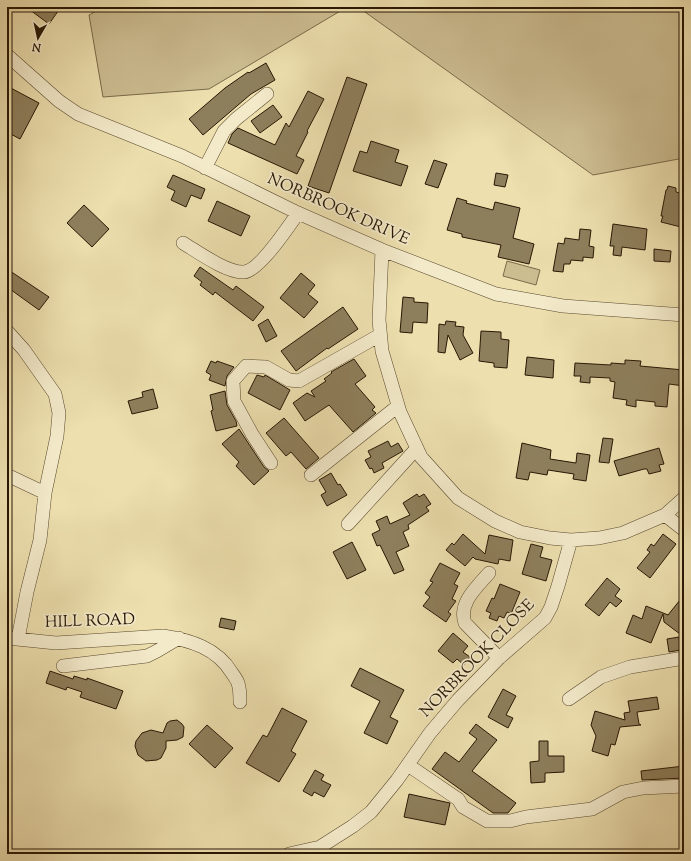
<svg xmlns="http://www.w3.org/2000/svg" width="691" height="861" viewBox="0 0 691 861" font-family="'Sorts Mill Goudy',serif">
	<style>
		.green { fill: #ccbd91; stroke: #7a6a4a }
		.building { fill: #8e7f5c; stroke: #281704 }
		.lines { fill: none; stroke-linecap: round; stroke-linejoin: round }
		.minor-casing { stroke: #59492e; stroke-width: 14 }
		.minor { stroke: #f3eaca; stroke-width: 13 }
		.labels { text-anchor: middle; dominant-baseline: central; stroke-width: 3.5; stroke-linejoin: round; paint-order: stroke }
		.street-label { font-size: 16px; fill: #281704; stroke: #f3eaca }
	</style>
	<rect width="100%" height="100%" fill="#eddfae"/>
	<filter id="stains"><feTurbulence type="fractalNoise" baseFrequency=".005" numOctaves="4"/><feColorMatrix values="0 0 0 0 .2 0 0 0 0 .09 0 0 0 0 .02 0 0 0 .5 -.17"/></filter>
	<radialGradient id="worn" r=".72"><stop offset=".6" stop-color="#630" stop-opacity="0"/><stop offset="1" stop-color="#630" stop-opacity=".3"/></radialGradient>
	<!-- green -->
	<path class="green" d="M104,7H347L209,89L103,97L89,15Z
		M358,7H684V158L593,175Z
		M507,261L540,270L536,285L503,276Z"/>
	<!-- building -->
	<path class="building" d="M26,7H61L49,24Z
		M266,63L275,80L251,94L203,135L189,119L225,88L248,72L249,73Z
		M347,77L367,84L329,193L308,186Z
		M7,86L39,103L20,139L7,132Z
		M308,91L324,99L307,131L308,132L296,156L304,160L297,174L228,143L232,134L238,128L275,145L286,123L289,127Z
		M273,105L282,117L260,133L251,121Z
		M371,141L399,150L395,162L408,166L401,186L353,171L360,151L367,153Z
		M434,160L447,164L438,188L425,184Z
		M496,173L508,175L505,187L494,185Z
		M173,175L205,189L201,199L191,195L186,207L171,200L175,191L167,187Z
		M668,186L676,188V192L684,194V215L681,227L661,222L663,216H661L666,190H667Z
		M457,198L467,201L466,203L493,210L495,202L520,208L513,238L534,244L529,264L498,257L501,245L462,237V234L447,230Z
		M217,201L250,216L241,236L208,221Z
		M84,205L109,229L92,247L67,223Z
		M613,224L647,229L645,250L622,247L621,256L613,255L614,246H610Z
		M580,229L591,230L589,246L594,247L593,258L583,257V261L571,260L570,264H564L563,272L553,271L558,243L564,244L565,238L579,240Z
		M654,249L671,251L670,262L654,261Z
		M200,267L233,290L236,286L264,307L253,321L215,292L213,295L200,285L202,282L194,276Z
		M7,269L49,297L39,310L7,287Z
		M301,273L315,285L308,294L318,302L304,318L280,298Z
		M403,297L414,298V302L428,303L427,323L413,322L412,333L400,332Z
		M343,307L358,329L328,349L327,348L296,371L281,351Z
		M268,319L277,336L266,342L258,325Z
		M446,321L456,322L455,326L464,327L463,335L473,353L460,360L448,335L445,353L438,352L439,324L445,325Z
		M481,331L501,332V339L509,340L507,368L494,367V363L479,361Z
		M527,357L554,360L553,378L525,375Z
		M354,359L366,376L355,384L375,407L372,410L376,413L353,432L329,405L305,421L293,403L307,393L315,397L311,391L326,381L324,379L332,373L331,372Z
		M625,360L641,361L640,366L684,370V386L669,384L667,407L655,406V402L636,400V407L626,405L627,400L613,398L615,382L610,381V378L590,377V383L580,382L581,376H574L575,363L611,365V363L625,364Z
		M211,361L216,363L217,361L234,367L227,376L225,386L209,380L211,375L206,372Z
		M257,375L264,377L265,375L290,390L280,410L248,393Z
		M153,389L158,408L132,414L128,401L143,397L142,392Z
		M225,391L227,405L236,421L237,426L216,431L211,411L213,410L210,395Z
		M284,418L319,458L306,469L291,452L286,456L266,433Z
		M239,429L264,467L269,471L254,485L236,466L239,462L222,444Z
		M603,438L613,439L609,463L599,462Z
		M388,441L391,447L398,443L403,451L382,463L384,468L374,473L372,468L370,469L365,460L371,457L368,451Z
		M522,443L551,450L550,459L576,463L577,453L590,455L586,481L573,479L574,474L548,470L547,475L530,472L528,480L516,478Z
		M659,448L664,464L659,465L661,471L649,474L647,469H644L619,476L614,461Z
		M331,473L338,485L340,484L347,495L327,506L321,495L326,492L319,480Z
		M417,494L419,497L424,494L431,504L426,507L429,511L408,525L409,529L403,532L409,546L396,552L404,570L394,574L380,545L377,546L372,534L380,530L376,521L387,516L390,524L410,515L403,503Z
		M463,534L485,554L489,535L513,540L510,561L499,559L498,564L475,559L473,557L465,566L446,550L452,543L454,545Z
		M663,534L676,544L650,578L637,568L650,552L647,550L651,544L654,546Z
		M352,542L366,570L347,579L333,552Z
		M531,544L543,547L540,557L552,560L546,581L522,574Z
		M440,563L460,573L454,584L458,586L452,599L456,601L448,612L451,614L446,622L423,606L430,597L425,593L433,582L430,581Z
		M607,578L620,589L615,596L622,601L616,607L610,602L599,616L585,605Z
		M500,584L520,592L511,614L507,612L504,618L499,616L497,621L489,618L491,613L486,611L492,598L494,599Z
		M684,595V637L664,622L663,614L651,643L626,633L633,615L642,619L646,606L668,615Z
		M221,618L236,621L234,630L219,627Z
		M453,633L468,646L463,652L470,657L464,665L457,659L453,663L438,651Z
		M679,637L681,650L669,652L667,639Z
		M360,668L404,690L390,717L398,721L387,744L364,733L380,701L351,686Z
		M50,671L73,679L74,676L87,680V678L123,691L116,709L80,697L82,692L67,687L66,690L46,683Z
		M503,689L516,696L506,715L513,718L508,728L488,717Z
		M657,697L659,709L637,712L639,724L641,725L620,727L615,745L611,744L608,756L592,751L596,736L591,725L595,711L625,720L624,713L630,712L628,701Z
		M282,708L307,721L291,751L296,754L279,782L246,763L263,735L267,737Z
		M177,720L182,724L184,727L183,737L177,740L166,741V748L161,758L157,760L146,761L138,755L135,746L136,741L142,733L151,730L163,733L167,723L170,721Z
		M476,724L497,740L472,771L516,803L508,813H493L432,769L445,752L459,762L477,739L469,733Z
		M207,725L233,748L215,768L189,744Z
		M539,741H548V756H564V772L545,773V782L531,783L530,762L539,761Z
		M684,766V778L642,780L641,771Z
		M315,770L324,775L321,780L331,785L324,797L314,792L312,796L303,791Z
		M409,794L450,803L445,825L404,817Z"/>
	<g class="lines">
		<!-- minor casing -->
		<g class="minor-casing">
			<path id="minor" d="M7,55L59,101L78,114L182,156L298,213L382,250L496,294L563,306L684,315
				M205,168L224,131L236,119L267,94
				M183,243C198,252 227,273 244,272C259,271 289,226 298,213
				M382,250L379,320L382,351L400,412L421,457L458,498L495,521L520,532L550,538L571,540L599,538L623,533L665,515L684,498
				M7,331L24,350L55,394L59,413L57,436L45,493L40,540L27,592L18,639
				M271,463L252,434L234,401L233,381L246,366L266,367L289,380L299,381L380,335
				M7,475L45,493
				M311,475L398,406
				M665,515L684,530
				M348,524L417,448
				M489,573C477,587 458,603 465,623L499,658
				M7,638L56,643L163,636C190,640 217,648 232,673C234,676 237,680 238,683C240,689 240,696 240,702
				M63,666L147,656L157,651L179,638
				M569,699L601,677L630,667L684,658
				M408,765L458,799L463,807L487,821H510L526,817L592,809L623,792L643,788L684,786
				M289,854L320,847L353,826L371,812L397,780L430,733L458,700L499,658L545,618L551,607L558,586L571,540"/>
		</g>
		<!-- minor -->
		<use href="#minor" class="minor"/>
	</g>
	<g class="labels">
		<!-- street labels -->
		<g class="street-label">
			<text transform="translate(338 210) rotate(24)">NORBROOK DRIVE</text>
			<text transform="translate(90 622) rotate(-2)">HILL ROAD</text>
			<text transform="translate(478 659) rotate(-46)">NORBROOK CLOSE</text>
		</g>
	</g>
	<!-- margin -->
	<rect width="691" height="861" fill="none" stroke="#eddfae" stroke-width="24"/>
	<rect x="8" y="8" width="675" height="845" fill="none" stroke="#281704" stroke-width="2"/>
	<rect x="12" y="12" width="667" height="837" fill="none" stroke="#281704"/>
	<!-- north arrow -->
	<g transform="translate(38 38) rotate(189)" stroke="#f3eaca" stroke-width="3" paint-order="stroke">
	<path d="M0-3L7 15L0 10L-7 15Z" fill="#281704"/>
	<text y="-6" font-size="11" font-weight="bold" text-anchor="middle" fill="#281704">N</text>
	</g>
	<rect width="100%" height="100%" filter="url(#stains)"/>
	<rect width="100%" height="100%" fill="url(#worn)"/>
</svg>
